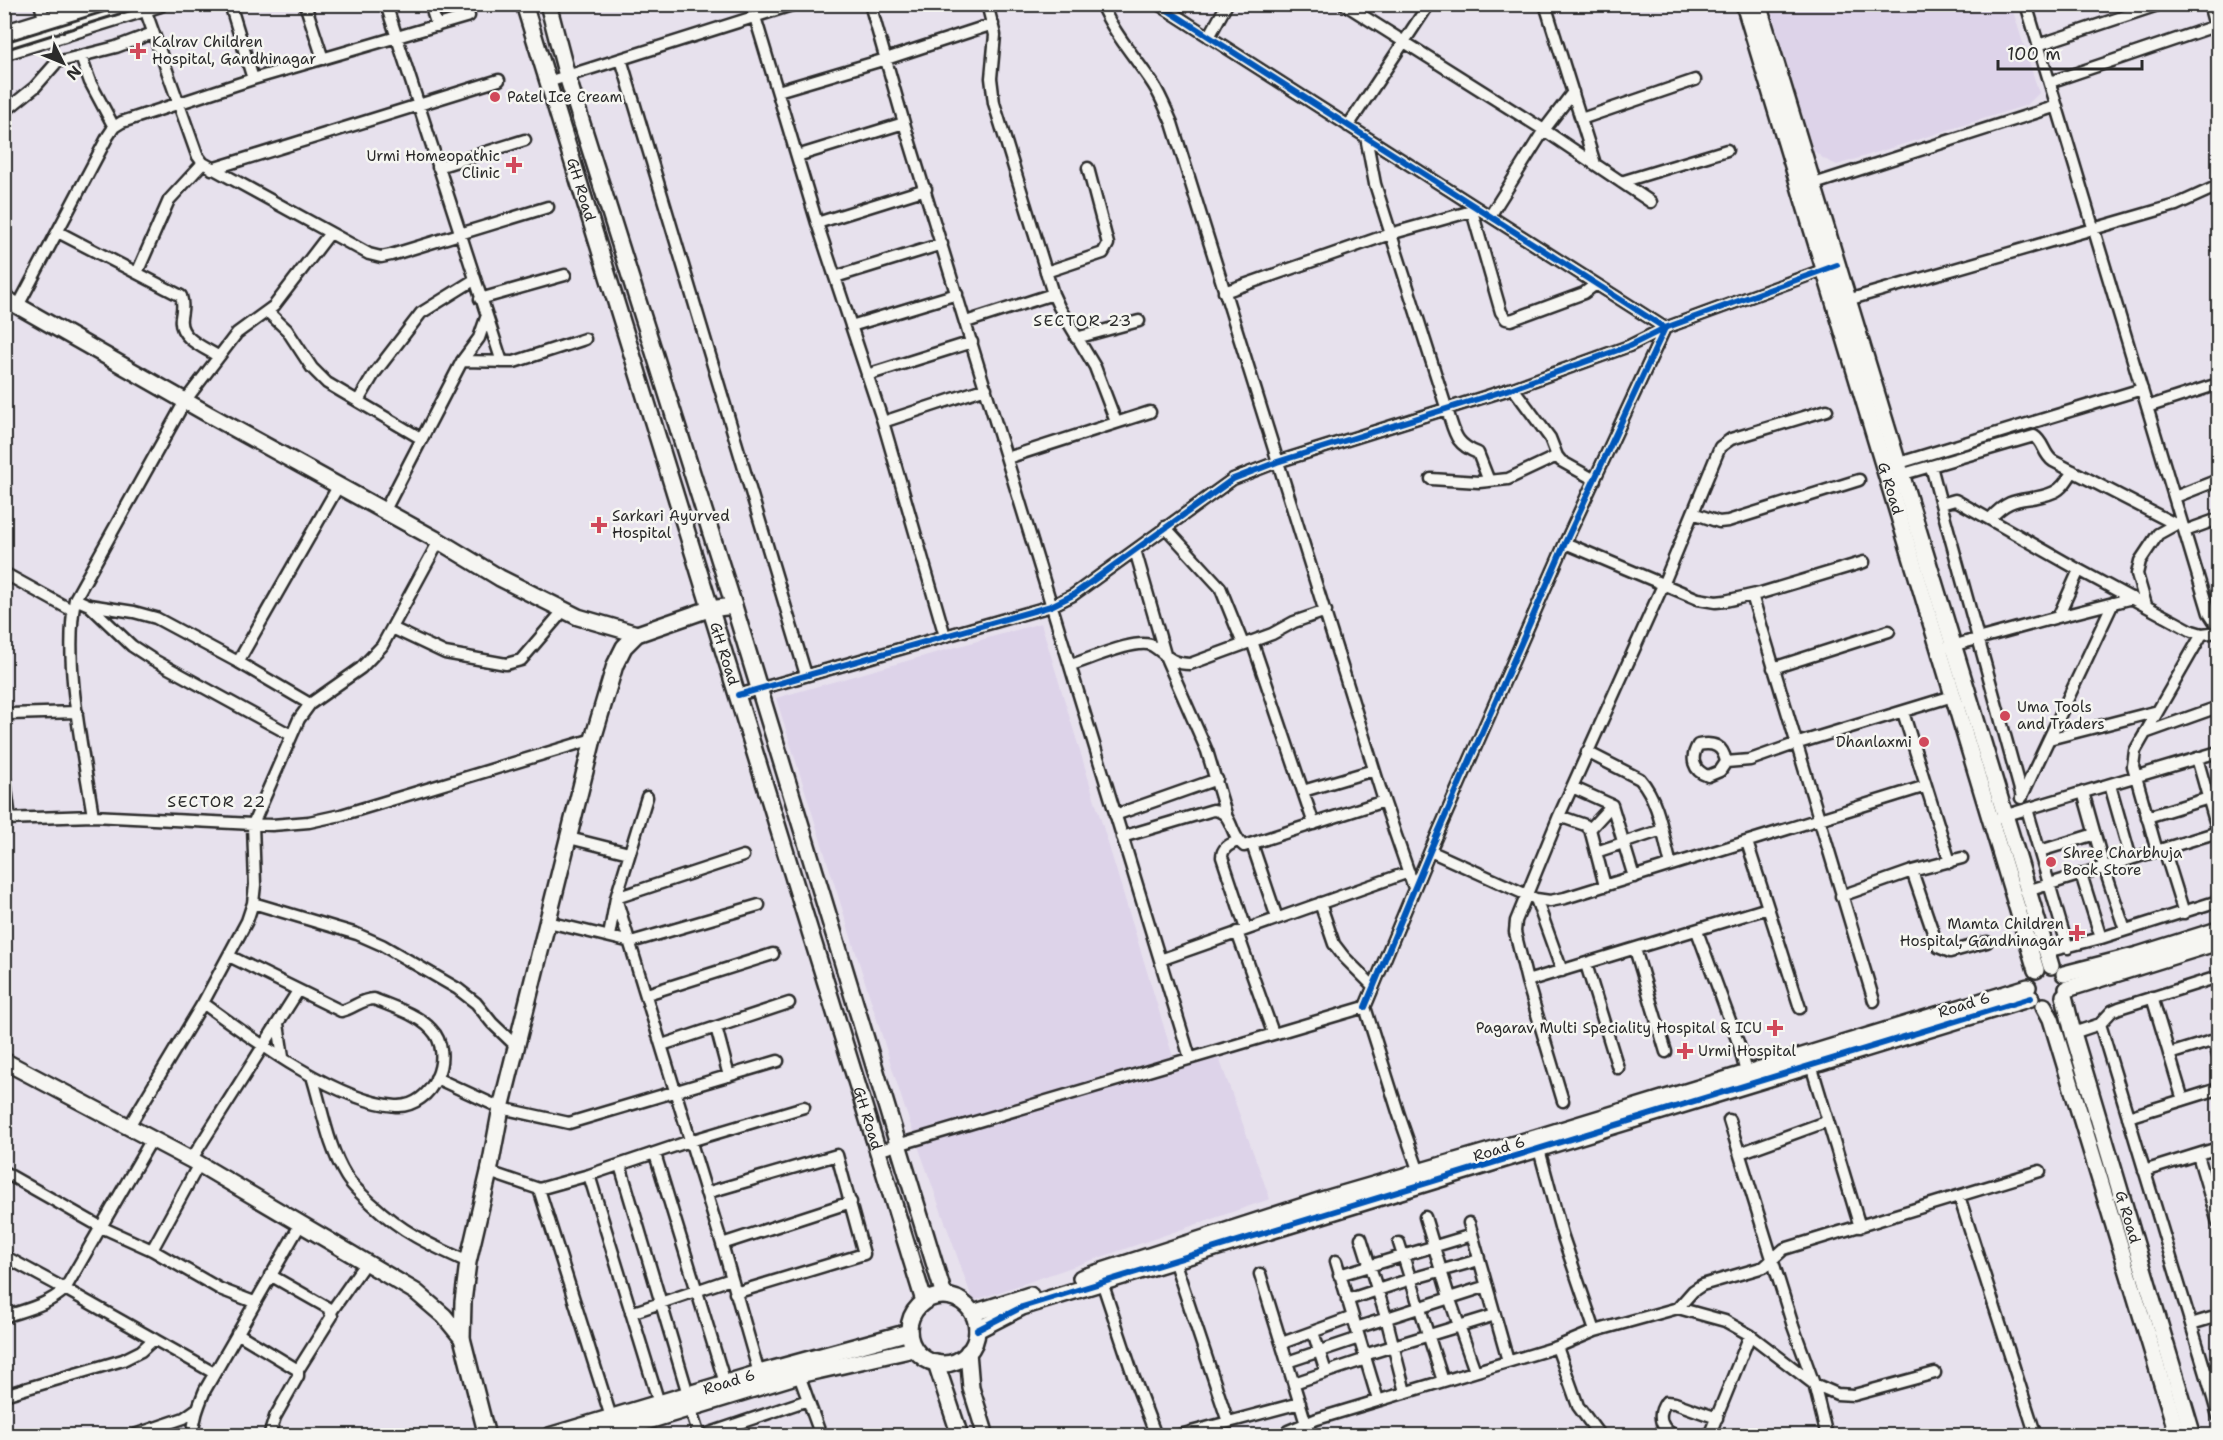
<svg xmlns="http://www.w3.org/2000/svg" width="2223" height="1440" viewBox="0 0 2223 1440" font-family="'Shantell Sans',sans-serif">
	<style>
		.built { fill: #ddd3e9 }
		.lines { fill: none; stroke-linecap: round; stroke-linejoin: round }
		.street-casing { stroke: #2b2b2b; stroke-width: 15 }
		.secondary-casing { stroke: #2b2b2b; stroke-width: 20 }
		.street { stroke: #f6f6f2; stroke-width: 10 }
		.secondary { stroke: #f6f6f2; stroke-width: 15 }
		.rail { stroke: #2b2b2b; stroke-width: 3 }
		.cycleway-casing { stroke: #f6f6f2; stroke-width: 10 }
		.cycleway { stroke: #0057b8; stroke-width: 6 }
		.poi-dot { fill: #d1495b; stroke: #f6f6f2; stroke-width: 2 }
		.labels { text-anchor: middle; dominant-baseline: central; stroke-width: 5; stroke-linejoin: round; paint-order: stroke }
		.poi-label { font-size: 15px; fill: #2b2b2b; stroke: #f6f6f2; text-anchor: start }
		.street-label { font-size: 15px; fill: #2b2b2b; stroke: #f6f6f2 }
		.neighbourhood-label { font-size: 16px; letter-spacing: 1.5px; fill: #2b2b2b; stroke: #f6f6f2 }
	</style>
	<rect width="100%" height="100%" fill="#e7e1ed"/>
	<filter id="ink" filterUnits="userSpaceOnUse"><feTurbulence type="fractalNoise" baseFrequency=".0167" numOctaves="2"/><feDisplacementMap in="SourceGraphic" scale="12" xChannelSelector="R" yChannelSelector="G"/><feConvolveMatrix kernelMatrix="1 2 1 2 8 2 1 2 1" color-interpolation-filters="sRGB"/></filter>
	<g filter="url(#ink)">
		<!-- built -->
		<path class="built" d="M1769,5H2011L2039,93L2027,105L1837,165L1824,159L1813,150Z
			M1041,623L1177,1070L1219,1058L1270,1199L973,1301L905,1109L776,698Z"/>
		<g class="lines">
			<!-- street casing -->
			<g class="street-casing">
				<path id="street" d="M40,4L45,21
					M230,4L253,79
					M305,4L323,59
					M386,4L502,362
					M430,4L437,26
					M870,4L904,123L1190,1058
					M987,4L995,35L991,78L994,103L1053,294L1059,307L1095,367L1116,422
					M1101,4C1114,34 1135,57 1153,84C1161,96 1166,110 1172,123L1384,801L1414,888
					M1158,4L1665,328L1565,543L1430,851L1365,1007
					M1344,4L1544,130L1651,202
					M1545,4L1595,164
					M2026,4L2209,613L2218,627
					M2209,4L2215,26
					M145,9L197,155L203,163L369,254L381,257L391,255L548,207
					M755,17L817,223L883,422L986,388
					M1209,37L1227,4
					M2038,45L2161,4
					M81,57L90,82L114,127
					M621,59L806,675
					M548,82L795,4
					M2050,82L2218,25
					M778,91L886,59L993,24
					M4,112L35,87L57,62L116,47L153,33
					M1581,119L1695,80
					M1348,126L1429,4
					M1366,137L1375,184L1447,410C1455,432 1454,444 1478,453L1489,481
					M797,156L904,123
					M438,167L525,140
					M212,169L499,80
					M1621,182L1727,150
					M1808,186L2057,106
					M1472,211L1501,312L1506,319L1511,320L1584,293L1596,284
					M1490,216L1544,130L1573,92
					M817,223L926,189
					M58,232L181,296C184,305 182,309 181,318C178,338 205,348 218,356
					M1046,272L1103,253L1108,244L1088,168
					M137,273L169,200L203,163
					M835,277L942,244
					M1224,292L1390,234L1472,211L1477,208
					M480,299L565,275
					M1844,301L2176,205L2218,186
					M18,306L108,136L114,127L122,122L253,79L469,16
					M268,312L287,330L312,368L327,383L422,439
					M966,322L1053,294
					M851,326L957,294
					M1076,338L1139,321
					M462,361L514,362L585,339
					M867,375L972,342
					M1513,388L1550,438L1557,456L1561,461L1595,480
					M358,401L374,374L421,313L474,280
					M2147,407L2218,384
					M883,422L945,636
					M1007,458L1150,412
					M1896,464L2142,389
					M1931,466L1941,504L1955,500L1959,502L2079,570L2192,631L2202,634L2218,632
					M1900,475L2034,436C2044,442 2043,454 2053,461L2175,524
					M1431,479L1479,482L1508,479L1557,456
					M2175,497L2218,480
					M1941,504L2022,797
					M385,510L462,361L479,338L486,318
					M1693,513L1719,522L1728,521L1859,480
					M1990,519C2013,492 2027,504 2054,492C2062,489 2068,479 2073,471
					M1165,527L1220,587L1243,644
					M2185,531L2218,519
					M1565,543L1698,599L1716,602L1725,601L1761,593L1864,562
					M1135,550L1166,658L1207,751L1226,814
					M4,573L73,611
					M1752,595L1874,1001
					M75,599L89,605L134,612L156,618L238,662L310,704
					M89,605L132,646L152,659L291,735
					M2146,605L2137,574L2140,561L2158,534L2178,523
					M2058,617L2133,598
					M392,628L445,653L506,664L521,660L563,611
					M1252,641L1314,824
					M1948,647L2058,617L2079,570
					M238,662L339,485
					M1071,665C1088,660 1138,637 1153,646C1167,655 1171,664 1190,664L1272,634L1294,622L1326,611
					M1773,668L1889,631
					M738,695L1051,606L1073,595L1233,479L1277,462L1513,388L1629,346L1665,328L1831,267
					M4,712L10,714L77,712
					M1903,712L1950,862
					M2145,733L2218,707
					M2049,739L2158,711
					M1587,752L1640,779C1660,802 1663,837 1671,865
					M2197,758L2218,832
					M1726,762L1720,771L1708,776C1693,771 1690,758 1698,745C1713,742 1723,745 1726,762L1750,760L1795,744L1953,696
					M4,773L10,819
					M2110,785L2131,859
					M1572,787L1612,805L1634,877
					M1303,791L1374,770
					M2083,792L2104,867L2125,930
					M647,797L616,898L722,1244L759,1373
					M2021,798L2113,603
					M2027,809L2068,948
					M1115,815L1217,779
					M93,816C83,751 63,664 75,599L185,401L237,333L274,306L330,233
					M1559,816L1585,825L1590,829L1605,886
					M2000,817L2218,752
					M2147,817L2209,798
					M4,819L93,816L272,825L309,822L341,815L593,739
					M1590,829L1612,805
					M1122,837L1213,810C1234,811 1229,836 1244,846L1384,801
					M569,838L629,853
					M1237,841C1229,845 1222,848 1222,857L1246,929
					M1747,842L1800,1008
					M1252,844L1277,918
					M2164,849L2184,913
					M1430,851L1536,899L1550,901L1565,898L1926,786
					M2040,851L2095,834
					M2157,851L2133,766L2135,751L2202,634
					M1596,852L1662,830
					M1912,871L1962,858
					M2081,874L2101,938
					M2027,891L2218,832
					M1841,896L1912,871L1938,947L1950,952L1987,942
					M1536,899L1562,971
					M253,903L357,934L382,945L458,989L476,1003L492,1023L517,1047
					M1320,903L1334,944L1344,957L1373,986
					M548,922L631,942L759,905
					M1697,931L1739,1045L1746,1073
					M1237,932L1273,1033
					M609,936L616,898L743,856
					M1635,949L1666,1052
					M2046,952L2101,938L2218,901
					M1160,960L1409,872
					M1586,964L1618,1068
					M1527,981L1768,908
					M647,994L773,954
					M2152,997L2183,1100
					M203,1003C251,1038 336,1102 396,1106C433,1108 456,1054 431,1029C417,1014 393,1007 374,999C361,999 353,1009 341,1011L229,956
					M278,1024L283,1057
					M2100,1024L2191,1324L2218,1316
					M716,1027L729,1076
					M2073,1033L2100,1024L2112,1011L2119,1008L2218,977
					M2214,1040L2218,1056
					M662,1045L789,1003
					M2169,1054L2218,1039
					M1811,1065L1860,1227
					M312,1076C322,1108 328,1147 346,1176C352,1186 362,1195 371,1203C403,1233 428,1244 468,1262
					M436,1078L501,1108L569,1123L778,1061
					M1563,1101L1527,981L1515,932L1516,921L1559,816L1663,585L1720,447L1731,439L1827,410
					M2128,1117L2218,1089
					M1729,1120L1793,1326L1814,1384L1837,1394L1854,1395L1935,1373
					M128,1128L203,1003L247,921L253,903L255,885L253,824L299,719L310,704L361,668L382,646L439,541
					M152,1139L65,1289L214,1373
					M1537,1142L1562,1234L1595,1331
					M877,1151L1365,1007L1399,1115L1421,1178
					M1740,1153L1828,1121
					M655,1154L725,1383
					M2198,1155L2218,1223
					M191,1160L298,991
					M620,1165L688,1394
					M2144,1171L2218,1148
					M4,1172L101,1227L152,1250L220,1289L254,1302
					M489,1172L539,1189L589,1175L690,1141L804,1107
					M589,1175L659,1403
					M539,1189L611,1417
					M706,1193L837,1155L864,1254L735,1293
					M1959,1196L2036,1436
					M1425,1217L1449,1297L1475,1371
					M1469,1223L1508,1361
					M1361,1238L1386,1317L1405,1392
					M1399,1243L1443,1381
					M722,1244L851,1202
					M152,1250L199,1164
					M4,1256L65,1289C48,1305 27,1309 4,1317
					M1174,1260L1228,1422
					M1336,1261L1378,1400
					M1260,1274L1306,1424
					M270,1275L328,1308L332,1316L298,1370
					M1339,1275L1472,1235
					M1102,1282L1134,1378L1156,1436
					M1347,1300L1411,1279L1479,1260
					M1678,1308L1693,1291L1702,1285L1764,1267L1784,1249L2040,1171
					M331,1312L366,1262
					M631,1313L731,1279
					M2191,1324L2207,1377
					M1356,1328L1487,1286
					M1313,1332L1326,1372
					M237,1333L298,1370V1376L275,1417L269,1436
					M1282,1343L1353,1317
					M1557,1347L1578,1406L1600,1436
					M1364,1355L1495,1315
					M1287,1362L1359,1338
					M2218,1373L2207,1377L2218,1416
					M799,1375L821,1436
					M1294,1383L1366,1359
					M4,1395L123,1360L141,1351L154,1339
					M690,1408L699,1436
					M131,1436L184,1418L198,1408
					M193,1436C193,1419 199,1405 205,1390L300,1225
					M701,1436L808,1400
					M1176,1436L1300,1403
					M1285,1436L1288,1431L1317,1419L1557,1347L1595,1331L1678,1308L1725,1321L1750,1335L1814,1384L1827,1436
					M1677,1436C1661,1431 1656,1416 1666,1402L1675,1403L1717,1418
					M1709,1436L1750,1335"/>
			</g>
			<!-- secondary casing -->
			<g class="secondary-casing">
				<g id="secondary">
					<path id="s1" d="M524,4L924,1301"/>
					<path d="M548,4L567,76L734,606L944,1295"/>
					<path id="s2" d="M1744,4L2036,970"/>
					<path d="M1758,4L2051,966"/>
					<path d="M4,33L98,4"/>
					<path d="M4,52L159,4"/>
					<path d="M4,298L208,414L439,541L500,578L578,617L637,634"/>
					<path d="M2064,974L2138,955L2218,930"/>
					<path d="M2067,989L2218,942"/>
					<path id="s3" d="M2064,996L2073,1033L2193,1436"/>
					<path d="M2044,1006L2051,1019L2178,1436"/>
					<path d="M4,1061L199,1164L416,1292L444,1316L462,1338"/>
					<path d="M1081,1278L1325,1199L1535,1138L2028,987"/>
					<circle cx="943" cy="1330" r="34"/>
					<path d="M973,1313L1030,1295"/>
					<path d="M977,1330L1022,1307L2031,998"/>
					<path d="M968,1352L971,1388L986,1436"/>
					<path d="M936,1363L960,1436"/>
					<path d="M487,1436L462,1338L463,1302L468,1262L489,1172L501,1108L593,739L615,665L624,647L637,634L709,609L734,606"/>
					<path id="s4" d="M549,1436L759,1373L909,1332"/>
					<path d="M599,1436L799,1375L914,1349"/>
				</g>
			</g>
			<!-- street -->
			<use href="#street" class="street"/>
			<!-- secondary -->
			<use href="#secondary" class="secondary"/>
			<!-- rail -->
			<path class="rail" d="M4,50L151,4"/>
			<!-- cycleway casing -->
			<g class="cycleway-casing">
				<path id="cycleway" d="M1158,4L1665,328L1565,543L1430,851L1365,1007
					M738,695L1051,606L1073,595L1233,479L1277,462L1513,388L1629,346L1665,328L1837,265
					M977,1330L1022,1307L2031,998"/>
			</g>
			<!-- cycleway -->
			<use href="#cycleway" class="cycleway"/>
		</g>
	</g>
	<!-- markers -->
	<g class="poi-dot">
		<path d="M135 42h6v6h6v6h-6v6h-6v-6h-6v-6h6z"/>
		<circle cx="495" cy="97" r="6"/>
		<path d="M511 156h6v6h6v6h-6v6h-6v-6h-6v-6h6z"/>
		<path d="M596 516h6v6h6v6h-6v6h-6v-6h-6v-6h6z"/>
		<circle cx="2005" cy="716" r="6"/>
		<circle cx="1924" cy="742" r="6"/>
		<circle cx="2051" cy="862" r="6"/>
		<path d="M2074 924h6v6h6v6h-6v6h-6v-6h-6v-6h6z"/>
		<path d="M1772 1019h6v6h6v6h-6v6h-6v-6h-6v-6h6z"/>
		<path d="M1682 1042h6v6h6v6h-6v6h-6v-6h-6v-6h6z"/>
	</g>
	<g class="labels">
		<!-- poi labels -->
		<g class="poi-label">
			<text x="152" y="42">Kalrav Children<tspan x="152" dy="17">Hospital, Gandhinagar</tspan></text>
			<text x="507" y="97">Patel Ice Cream</text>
			<text x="500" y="156" text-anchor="end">Urmi Homeopathic<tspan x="500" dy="17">Clinic</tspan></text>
			<text x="612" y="516">Sarkari Ayurved<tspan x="612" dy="17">Hospital</tspan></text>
			<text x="2017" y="707">Uma Tools<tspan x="2017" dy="17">and Traders</tspan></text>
			<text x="1912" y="742" text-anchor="end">Dhanlaxmi</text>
			<text x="2063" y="853">Shree Charbhuja<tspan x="2063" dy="17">Book Store</tspan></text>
			<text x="2064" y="924" text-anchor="end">Mamta Children<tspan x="2064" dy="17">Hospital, Gandhinagar</tspan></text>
			<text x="1762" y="1028" text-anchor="end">Pagarav Multi Speciality Hospital &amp; ICU</text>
			<text x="1698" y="1051">Urmi Hospital</text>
		</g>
		<!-- street labels -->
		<g class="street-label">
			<text stroke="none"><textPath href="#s1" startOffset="194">GH Road</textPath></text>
			<text stroke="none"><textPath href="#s2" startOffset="506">G Road</textPath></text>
			<text stroke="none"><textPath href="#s1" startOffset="680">GH Road</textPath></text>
			<text transform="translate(1964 1005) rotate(-17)">Road 6</text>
			<text stroke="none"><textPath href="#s1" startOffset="1166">GH Road</textPath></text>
			<text transform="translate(1499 1149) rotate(-17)">Road 6</text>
			<text stroke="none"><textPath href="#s3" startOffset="230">G Road</textPath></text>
			<text stroke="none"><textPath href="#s4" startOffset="188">Road 6</textPath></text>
		</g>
		<!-- neighbourhood labels -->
		<g class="neighbourhood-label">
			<text x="1083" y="320">SECTOR 23</text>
			<text x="217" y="801">SECTOR 22</text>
		</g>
	</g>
	<!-- margin -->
	<rect width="2223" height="1440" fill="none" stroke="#f6f6f2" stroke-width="24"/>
	<rect x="12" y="12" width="2199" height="1416" fill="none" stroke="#2b2b2b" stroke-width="2" filter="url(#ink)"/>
	<!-- north arrow -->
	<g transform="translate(63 63) rotate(133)" stroke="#f6f6f2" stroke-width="4.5" paint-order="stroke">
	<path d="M0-4.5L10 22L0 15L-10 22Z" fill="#2b2b2b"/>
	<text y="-9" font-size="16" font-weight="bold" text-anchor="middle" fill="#2b2b2b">N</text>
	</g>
	<!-- scale -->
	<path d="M1998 60v9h144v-9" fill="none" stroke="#2b2b2b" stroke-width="3"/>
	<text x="2007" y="60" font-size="18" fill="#2b2b2b" stroke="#f6f6f2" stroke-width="4.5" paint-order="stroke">100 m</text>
</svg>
